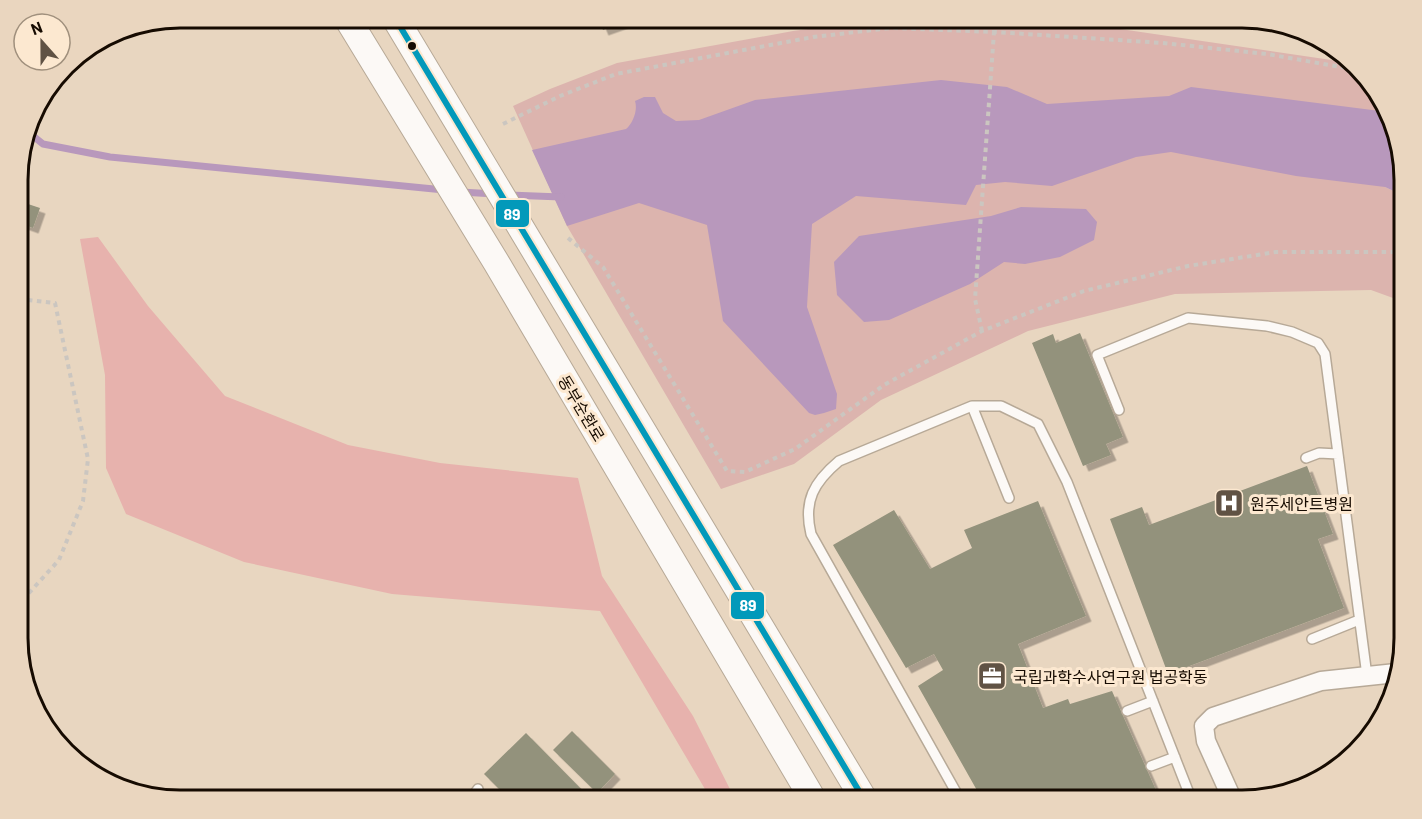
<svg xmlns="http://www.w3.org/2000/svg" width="1422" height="819" viewBox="0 0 1422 819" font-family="Barlow,'Noto Sans KR',sans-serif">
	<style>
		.green { fill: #dcb4ae }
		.forest { fill: #e7b2ad }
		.water { fill: #b898bc }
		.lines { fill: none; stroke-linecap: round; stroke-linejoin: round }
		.stream { stroke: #b898bc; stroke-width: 7 }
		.building { fill: #93927c; filter: url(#shadow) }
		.lane-casing { stroke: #b7a997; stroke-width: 12 }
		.street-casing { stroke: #b7a997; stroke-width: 21 }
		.secondary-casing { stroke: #b7a997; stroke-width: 28 }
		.path { stroke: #cbc6c0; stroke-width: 4; stroke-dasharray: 4.5 4.5; stroke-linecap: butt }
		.lane { stroke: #fcf9f6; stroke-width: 9 }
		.street { stroke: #fcf9f6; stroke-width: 18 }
		.secondary { stroke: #fcf9f6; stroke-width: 26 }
		.bus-1-casing { stroke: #fce8d0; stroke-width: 10 }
		.bus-1 { stroke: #0299ba; stroke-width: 6 }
		.bus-dot { fill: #160b01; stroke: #fce8d0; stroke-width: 2 }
		.labels { text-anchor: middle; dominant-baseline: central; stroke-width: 6; stroke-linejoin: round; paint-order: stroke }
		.street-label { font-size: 16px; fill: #160b01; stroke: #fce8d0 }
		.poi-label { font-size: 16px; fill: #160b01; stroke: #fce8d0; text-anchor: start }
		.rim { fill: none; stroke: #160b01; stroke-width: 3 }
		.line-badge { stroke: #fce8d0; stroke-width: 2 }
		.badge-label { font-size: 16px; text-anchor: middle; font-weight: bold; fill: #fff }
	</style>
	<defs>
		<filter id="shadow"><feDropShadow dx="5.5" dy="5.5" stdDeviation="0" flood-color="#0004"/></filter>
	</defs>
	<rect width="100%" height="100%" fill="#e8d6c0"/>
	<!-- green -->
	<path class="green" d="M892,18H1013L1093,25L1345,62L1382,99L1390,124L1385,187L1404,196V302L1371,290L1175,294L1028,331L881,400L794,464L721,489L567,226L513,106L550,89L617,63L793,31Z"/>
	<!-- forest -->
	<path class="forest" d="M98,237L148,306L225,396L348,445L440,463L578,478L602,576L693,716L736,801H712L600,611L392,594L244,562L126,514L106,468L105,375L80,239Z"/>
	<!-- water -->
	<path class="water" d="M941,80L1007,87L1047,104L1169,96L1191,87L1380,111L1387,115L1404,170V196L1385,187L1296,176L1171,152L1136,157L1052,186L1005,182L976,185L966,205L856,196L812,224L807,307L837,394L836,409L824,413L815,415L809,413L723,321L707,225L639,203L567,226L532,150L626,129C633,123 638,110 635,101L644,97H655L663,113L676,121L699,120L755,100Z
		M1021,207L1086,209L1097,222L1094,240L1060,257L1025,264L1004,262L970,284L889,320L864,322L837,295L834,262L859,236L991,216Z"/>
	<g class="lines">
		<!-- stream -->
		<path class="stream" d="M28,132L43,144L110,157L444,190
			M461,192L495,194
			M509,195L561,197"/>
	</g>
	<!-- building -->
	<path class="building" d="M598,18H637L603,30Z
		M19,201L40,208L33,228L19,223Z
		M1080,333L1123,437L1106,444L1111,455L1083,466L1032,343L1053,334L1056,343Z
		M1307,466L1333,534L1318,539L1344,608L1168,674L1110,519L1142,507L1149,525Z
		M1038,501L1086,616L1018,644L1043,708L1068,699L1070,704L1112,691L1159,797L1150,801H983L918,686L943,670L934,654L906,668L833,545L894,510L930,569L972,548L964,530Z
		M572,731L615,774L597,793L553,750Z
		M526,733L593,801H511L484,774Z"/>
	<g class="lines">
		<!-- lane casing -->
		<g class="lane-casing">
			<path id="lane" d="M524,18L525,21
				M972,406L1009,498
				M1119,410L1097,355L1188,318L1267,326L1292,332L1318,343L1325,354L1367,676
				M1306,458L1319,453L1338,454
				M1312,639L1359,620
				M1127,711L1153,701
				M1151,766L1175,757
				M469,801L478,789
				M961,801L811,534C803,501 814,482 839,461L972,406H1001L1038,424L1067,482L1192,801"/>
		</g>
		<!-- street casing -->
		<g class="street-casing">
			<path id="street" d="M1233,801L1206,741L1204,726L1213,717L1321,681L1396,673"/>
		</g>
		<!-- secondary casing -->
		<g class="secondary-casing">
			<path id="secondary" d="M347,18L496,262L814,801
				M395,18L865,801"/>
		</g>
		<!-- path -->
		<path class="path" d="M503,124L560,96L616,74L813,37L891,28L995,32L1163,43L1267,54L1352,69
			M568,238L603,267L727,471L745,472L795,449L884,385L982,331L1084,291L1188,266L1276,252H1404
			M19,299L55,303L88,459L83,501L59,560L19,604
			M982,331L975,299L995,18"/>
		<!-- lane -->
		<use href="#lane" class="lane"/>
		<!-- street -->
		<use href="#street" class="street"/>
		<!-- secondary -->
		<use href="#secondary" class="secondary"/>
		<!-- bus-1 casing -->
		<g class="bus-1-casing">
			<path id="bus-1" d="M395,18L865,801"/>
		</g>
		<!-- bus-1 -->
		<use href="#bus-1" class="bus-1"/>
	</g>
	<!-- icons -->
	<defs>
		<g id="hospital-square" transform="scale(1.5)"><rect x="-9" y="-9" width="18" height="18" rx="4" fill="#605244" stroke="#fce8d0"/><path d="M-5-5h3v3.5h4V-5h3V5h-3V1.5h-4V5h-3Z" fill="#fff"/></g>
		<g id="office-square" transform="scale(1.5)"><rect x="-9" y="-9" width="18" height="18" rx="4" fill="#605244" stroke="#fce8d0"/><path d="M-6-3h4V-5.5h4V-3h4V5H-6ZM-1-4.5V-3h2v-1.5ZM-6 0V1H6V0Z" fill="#fff"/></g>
	</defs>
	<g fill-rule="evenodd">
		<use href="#hospital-square" x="1229" y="503"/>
		<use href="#office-square" x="992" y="676"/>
	</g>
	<!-- markers -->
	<circle class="bus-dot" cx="412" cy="46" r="5"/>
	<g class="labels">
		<!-- street labels -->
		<g class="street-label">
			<text transform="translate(582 408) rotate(59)">동부순환로</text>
		</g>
		<!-- poi labels -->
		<g class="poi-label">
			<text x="1250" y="503">원주세안트병원</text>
			<text x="1013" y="676">국립과학수사연구원 법공학동</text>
		</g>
	</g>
	<!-- crop -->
	<path d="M0 0H1422V819H0ZM180 28H1242A152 152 0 0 1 1394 180V638A152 152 0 0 1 1242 790H180A152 152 0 0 1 28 638V180A152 152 0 0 1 180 28Z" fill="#ead6bf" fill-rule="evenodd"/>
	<path class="rim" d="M180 28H1242A152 152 0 0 1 1394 180V638A152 152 0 0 1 1242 790H180A152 152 0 0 1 28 638V180A152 152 0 0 1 180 28Z"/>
	<g class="line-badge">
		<rect x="495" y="199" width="35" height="29" rx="6" fill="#0299ba"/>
		<rect x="730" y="591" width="35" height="29" rx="6" fill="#0299ba"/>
	</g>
	<g class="badge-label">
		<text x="512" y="220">89</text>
		<text x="748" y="611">89</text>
	</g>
	<!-- north arrow -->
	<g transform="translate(42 42) rotate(339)"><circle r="28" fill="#fce8d0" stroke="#a0907d" stroke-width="1.5"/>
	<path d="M0-4.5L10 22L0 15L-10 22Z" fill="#605244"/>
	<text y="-9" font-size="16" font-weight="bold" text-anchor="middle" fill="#160b01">N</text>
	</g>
</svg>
